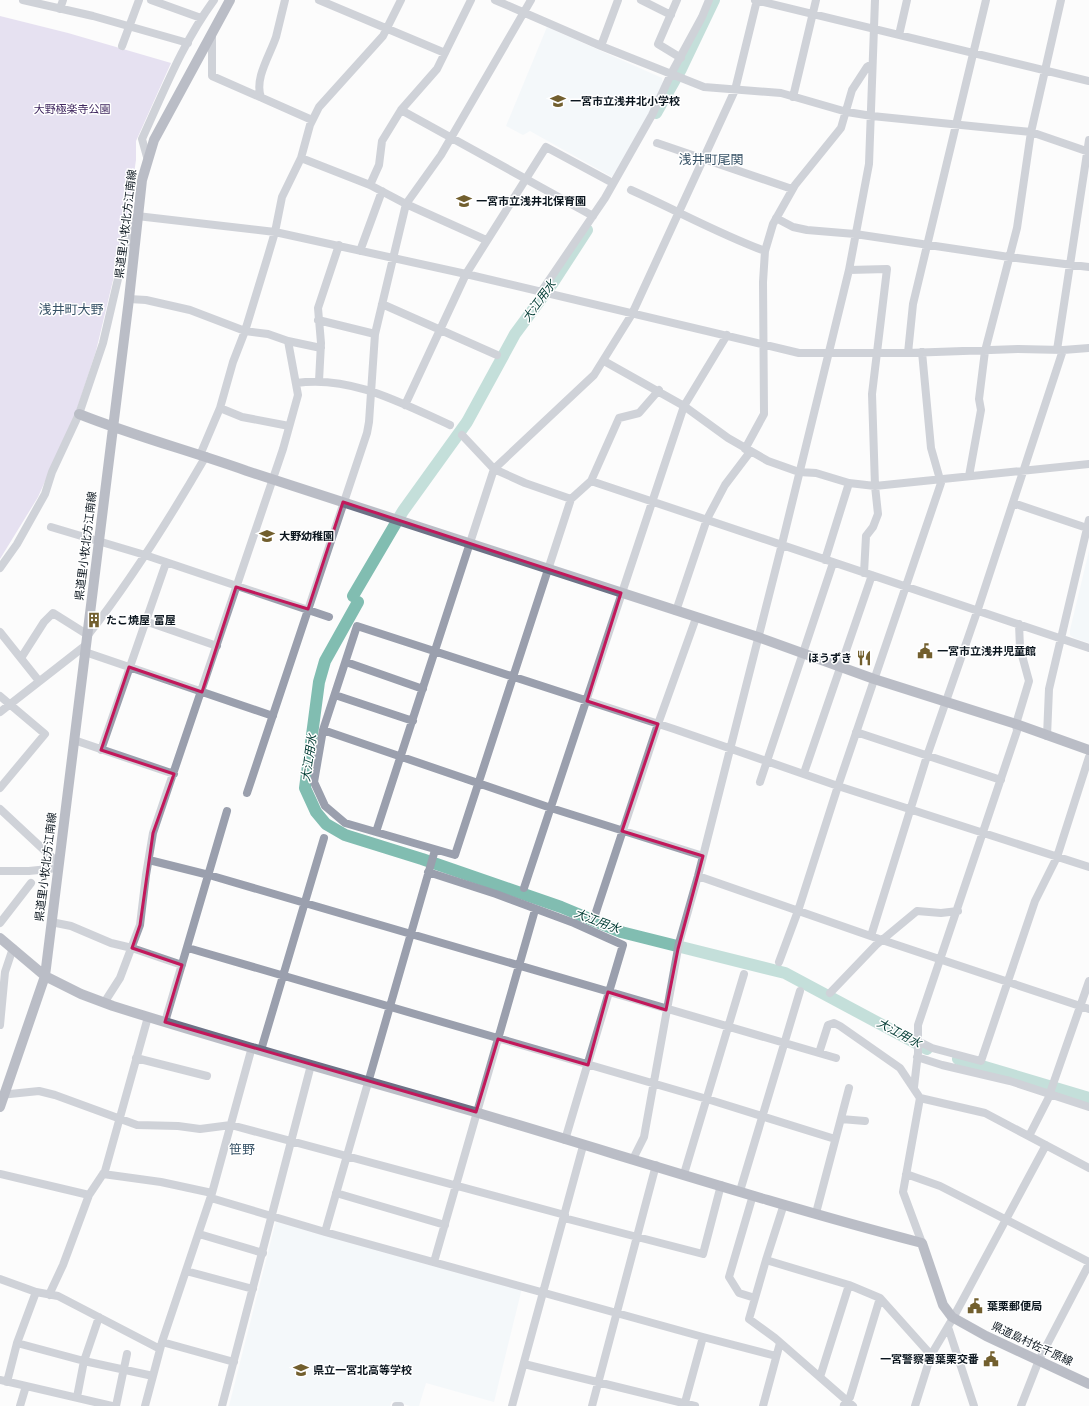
<svg xmlns="http://www.w3.org/2000/svg" width="1089" height="1406" viewBox="0 0 1089 1406" font-family="'DejaVu Sans','Noto Sans JP',sans-serif">
	<style>
		.built { fill: #ebf3f9 }
		.green { fill: #cdc0e4 }
		.lines { fill: none; stroke-linecap: round; stroke-linejoin: round }
		.river { stroke: #81bdb1; stroke-width: 12 }
		.street { stroke: #9a9fad; stroke-width: 8 }
		.secondary { stroke: #6c7286; stroke-width: 10 }
		.marked { fill: none; stroke: #c2185b; stroke-width: 3; stroke-linejoin: round }
		.labels { text-anchor: middle; dominant-baseline: central; stroke-width: 3; stroke-linejoin: round; paint-order: stroke }
		.poi-label { font-size: 11px; font-weight: bold; fill: #0b161f; stroke: #fff; text-anchor: start }
		.park-label { font-size: 11px; fill: #412960; stroke: #fff }
		.street-label { font-size: 11px; fill: #0b161f; stroke: #fff }
		.water-label { font-size: 12px; font-style: italic; fill: #003b33; stroke: #fff }
		.quarter-label { font-size: 13px; fill: #385367; stroke: #fff }
	</style>
	<rect width="100%" height="100%" fill="#fcfcfc"/>
	<!-- built -->
	<path class="built" d="M547,27L662,78L664,89L612,177L530,131L523,135L506,126Z
		M1089,551V643L1074,638L1070,635V630Z
		M276,1221L522,1288L494,1402L426,1383L419,1406H410L392,1401L390,1406H229Z"/>
	<!-- green -->
	<path class="green" d="M0,16L68,33L171,63L136,141V160L126,226L96,351L76,412L38,497L0,559Z"/>
	<g class="lines">
		<!-- river -->
		<path class="river" d="M656,113L681,69L714,0
			M353,596L403,511L467,422L515,334L552,284L587,230
			M358,602L325,661L319,682L305,788L316,812L326,824L345,835L422,859L561,907L621,932L785,973L927,1049
			M958,1059L1089,1098"/>
		<!-- street -->
		<path class="street" d="M23,0L93,16L188,43
			M151,0L201,18
			M319,0L445,53
			M495,0L601,46L704,87L781,93L847,112L872,116L1031,132L1089,152
			M641,0L671,15
			M677,0L658,44L681,58
			M755,0L1089,81
			M60,9L63,0
			M212,35V76L312,120
			M899,35L907,0
			M122,46L139,0
			M601,46L618,0
			M261,97C254,79 270,55 276,37C279,25 282,12 285,0
			M793,97L816,0
			M401,110L593,216
			M657,143L792,189
			M147,157L142,139C164,91 183,42 214,0
			M301,158L370,185L406,204L486,240
			M370,185L379,165L382,141L401,110L437,69L471,0
			M631,190C676,210 719,234 765,251
			M776,218L793,227L807,230L855,234L1009,257L1089,267
			M360,251L382,191
			M849,270L887,269L872,394L875,486L878,514L873,527L866,536L864,573
			M541,292L605,198L652,115L671,74L702,17L709,0
			M382,304L497,355
			M318,320L375,334
			M288,341L321,348
			M1057,350L1089,140
			M908,353L913,304L986,0
			M604,361L684,406L728,438L768,461L799,472L816,473L849,483L875,486L1089,464
			M319,381L321,343L318,308L339,245
			M296,383C351,375 401,403 450,425
			M659,390L639,413L619,418L591,481L571,499L455,855L345,823L325,806L314,782L323,730L357,626L674,729L838,786L1089,867
			M405,405L466,274L546,147L609,181
			M220,408L242,417L289,426
			M462,435L494,469L525,483L571,499
			M745,449L764,414L763,282L765,251L773,224L795,185L841,128L852,90L867,67L872,64
			M200,455L220,408L233,362L245,331L267,259L275,232L282,197L301,158L310,125L319,107L383,36L401,0
			M969,476L981,410L979,399L985,351L1017,228L1031,132L1061,0
			M591,481L1089,648
			M1013,503L1087,528
			M51,527L145,555L329,617
			M825,560L849,483
			M0,568L17,544L45,494L52,472L79,414L103,343L128,236L137,216L275,232L466,274L799,353H908L1018,349L1063,350L1089,348
			M676,611L707,519L725,485L750,452
			M145,621L217,646
			M0,632L39,681
			M85,652L273,716
			M21,658L44,622L53,613L88,635C132,579 170,518 206,456
			M346,662L423,689
			M335,695L413,721
			M0,696L45,734L0,788
			M0,712L86,645
			M323,730L551,808L703,856
			M856,732L1001,780
			M1047,736L1049,689L1089,520
			M74,740L174,774
			M101,750L166,563
			M804,773L872,575
			M760,782L833,563
			M247,793L367,433L369,422L375,334L406,204L441,155L531,0
			M0,809L59,864
			M376,832L494,469L594,375L632,314L735,90L757,0
			M149,860L209,875L836,1058
			M0,871H29L58,868
			M428,872L496,894L574,923L623,945L565,1140
			M698,876L882,940L1089,1009
			M524,888L684,406L727,335
			M595,915L658,724L696,618
			M51,922L71,926L111,943L132,948L182,965
			M0,923L31,883
			M871,936L927,756L978,609L1063,350
			M188,948L707,1099L835,1139
			M779,962L798,911L838,786L941,483L931,448L922,352
			M830,993L876,945L917,911L941,913L958,911
			M104,1003L120,978L140,925L146,875L153,833L283,449L298,395L288,341L268,334L245,331L190,310L146,300L129,299
			M165,1022L227,811
			M0,1025L5,972L13,948
			M918,1041L932,1048L981,1061L1035,901L1057,857L1089,757
			M261,1050L324,838
			M819,1053L828,1025L834,1023L840,1026L900,1068L920,1098L985,1113L1089,1168
			M917,1057L942,1065L1010,1081L1089,1107
			M136,1058L207,1076
			M914,1087L918,1053V1025L1017,731L1016,724L1029,681L1020,648L1019,624
			M0,1095L39,1091L55,1095L137,1125L178,1126L200,1129L231,1125L565,1215
			M920,1098L903,1192L922,1243
			M841,1119L865,1121
			M1029,1136L1050,1095L1051,1090L1089,981
			M633,1159L644,1137L679,943L698,876L782,544L849,270L869,164L875,0
			M0,1174L89,1195
			M103,1174L161,1182L212,1193L162,1342L145,1406
			M684,1174L744,974
			M906,1174L940,1186L1089,1262
			M740,1191L800,991
			M212,1193L252,1047
			M336,1193L445,1225
			M753,1195L729,1277L739,1293L755,1298
			M211,1198L325,1232L703,1337L776,1356
			M784,1204L766,1260L849,1285L880,1298L931,1355
			M816,1213L849,1088
			M564,1218L703,1254L721,1185
			M325,1232L435,850
			M199,1234L263,1253
			M766,1260L749,1319L775,1338L853,1406
			M434,1262L535,910
			M186,1271L253,1289
			M0,1279L36,1292L58,1296L160,1349
			M49,1295L63,1265L89,1195L105,1171L148,1017
			M948,1327L974,1406
			M162,1342L234,1362
			M17,1343L84,1361L153,1376
			M524,1364L695,1406
			M820,1377L849,1285
			M0,1380L112,1406
			M7,1382L17,1343L36,1292
			M77,1397L84,1361L99,1317
			M844,1405L850,1397L880,1298
			M20,1406L26,1386
			M116,1406L127,1354
			M222,1406L311,1065
			M396,1406H400
			M512,1406L583,1146
			M592,1406L656,1165
			M684,1406L703,1337
			M763,1406L780,1343
			M915,1406L931,1355L953,1318L1046,1145
			M1021,1406L1039,1360L1089,1264"/>
		<!-- secondary -->
		<path class="secondary" d="M79,414C134,436 191,451 247,471L758,637L874,679L1016,724L1089,750
			M0,938L45,976L81,994L113,1006C233,1044 354,1077 475,1112C624,1156 772,1204 922,1243L943,1305L952,1317L986,1336L1089,1384
			M0,1107L45,976L129,299L142,180L154,140L230,0"/>
	</g>
	<!-- marked area -->
	<path d="M0 0H1089V1406H0ZM343,502L621,593L587,701L658,724L622,831L703,856L678,949L666,1010L608,992L588,1065L498,1039L476,1112L165,1022L182,965L132,948L140,925L153,833L174,774L101,750L129,667L202,692L236,587L308,609Z" fill="#fcfcfc" fill-opacity=".55" fill-rule="evenodd"/>
	<path class="marked" d="M343,502L621,593L587,701L658,724L622,831L703,856L678,949L666,1010L608,992L588,1065L498,1039L476,1112L165,1022L182,965L132,948L140,925L153,833L174,774L101,750L129,667L202,692L236,587L308,609Z"/>
	<!-- icons -->
	<defs>
		<g id="school-bare" transform="scale(1.2)"><path d="M0-5L7-2L0 1L-7-2ZM-4 1L0 2.5L4 1V4Q0 6-4 4Z" fill="#725f2e" stroke="#fff" stroke-width="2.5" paint-order="stroke"/></g>
		<g id="building-bare" transform="scale(1.2)"><path d="M-4-6H4V6H1V3H-1V6H-4ZM-2.5-4.3h1.7v1.8h-1.7ZM.8-4.3h1.7v1.8H.8ZM-2.5-1h1.7V.8h-1.7ZM.8-1h1.7V.8H.8Z" fill="#725f2e" stroke="#fff" stroke-width="2.5" paint-order="stroke"/></g>
		<g id="civic-bare" transform="scale(1.2)"><path d="M-.6-6.5H3V-4.5H.6V-3L4-1V1h2V6H-6V1h2V-1L-.6-3ZM-1.2 2.5V6h2.4V2.5Z" fill="#725f2e" stroke="#fff" stroke-width="2.5" paint-order="stroke"/></g>
		<g id="restaurant-bare" transform="scale(1.2)"><path d="M-5-6h1v4h1v-4h1v4h1v-4h1v5L-1.5 .5V6h-2V.5L-5-1ZM5-6V6H3V1.5H1.5Q1.5-4 5-6Z" fill="#725f2e" stroke="#fff" stroke-width="2.5" paint-order="stroke"/></g>
	</defs>
	<g fill-rule="evenodd">
		<use href="#school-bare" x="558" y="101"/>
		<use href="#school-bare" x="464" y="201"/>
		<use href="#school-bare" x="267" y="536"/>
		<use href="#building-bare" x="94" y="620"/>
		<use href="#civic-bare" x="925" y="651"/>
		<use href="#restaurant-bare" x="864" y="658"/>
		<use href="#civic-bare" x="975" y="1306"/>
		<use href="#civic-bare" x="991" y="1359"/>
		<use href="#school-bare" x="301" y="1370"/>
	</g>
	<g class="labels">
		<!-- poi labels -->
		<g class="poi-label">
			<text x="570" y="101">一宮市立浅井北小学校</text>
			<text x="476" y="201">一宮市立浅井北保育園</text>
			<text x="279" y="536">大野幼稚園</text>
			<text x="106" y="620">たこ焼屋 富屋</text>
			<text x="937" y="651">一宮市立浅井児童館</text>
			<text x="852" y="658" text-anchor="end">ほうずき</text>
			<text x="987" y="1306">葉栗郵便局</text>
			<text x="979" y="1359" text-anchor="end">一宮警察署葉栗交番</text>
			<text x="313" y="1370">県立一宮北高等学校</text>
		</g>
		<!-- park labels -->
		<g class="park-label">
			<text x="72" y="109">大野極楽寺公園</text>
		</g>
		<!-- street labels -->
		<g class="street-label">
			<text transform="translate(126 224) rotate(-83)">県道里小牧北方江南線</text>
			<text transform="translate(86 546) rotate(-83)">県道里小牧北方江南線</text>
			<text transform="translate(46 867) rotate(-83)">県道里小牧北方江南線</text>
			<text transform="translate(1032 1344) rotate(25)">県道島村佐千原線</text>
		</g>
		<!-- water labels -->
		<g class="water-label">
			<text transform="translate(539 301) rotate(-54)">大江用水</text>
			<text transform="translate(309 758) rotate(-82)">大江用水</text>
			<text transform="translate(597 921) rotate(21)">大江用水</text>
			<text transform="translate(899 1033) rotate(28)">大江用水</text>
		</g>
		<!-- quarter labels -->
		<g class="quarter-label">
			<text x="711" y="159">浅井町尾関</text>
			<text x="71" y="309">浅井町大野</text>
			<text x="242" y="1149">笹野</text>
		</g>
	</g>
</svg>
